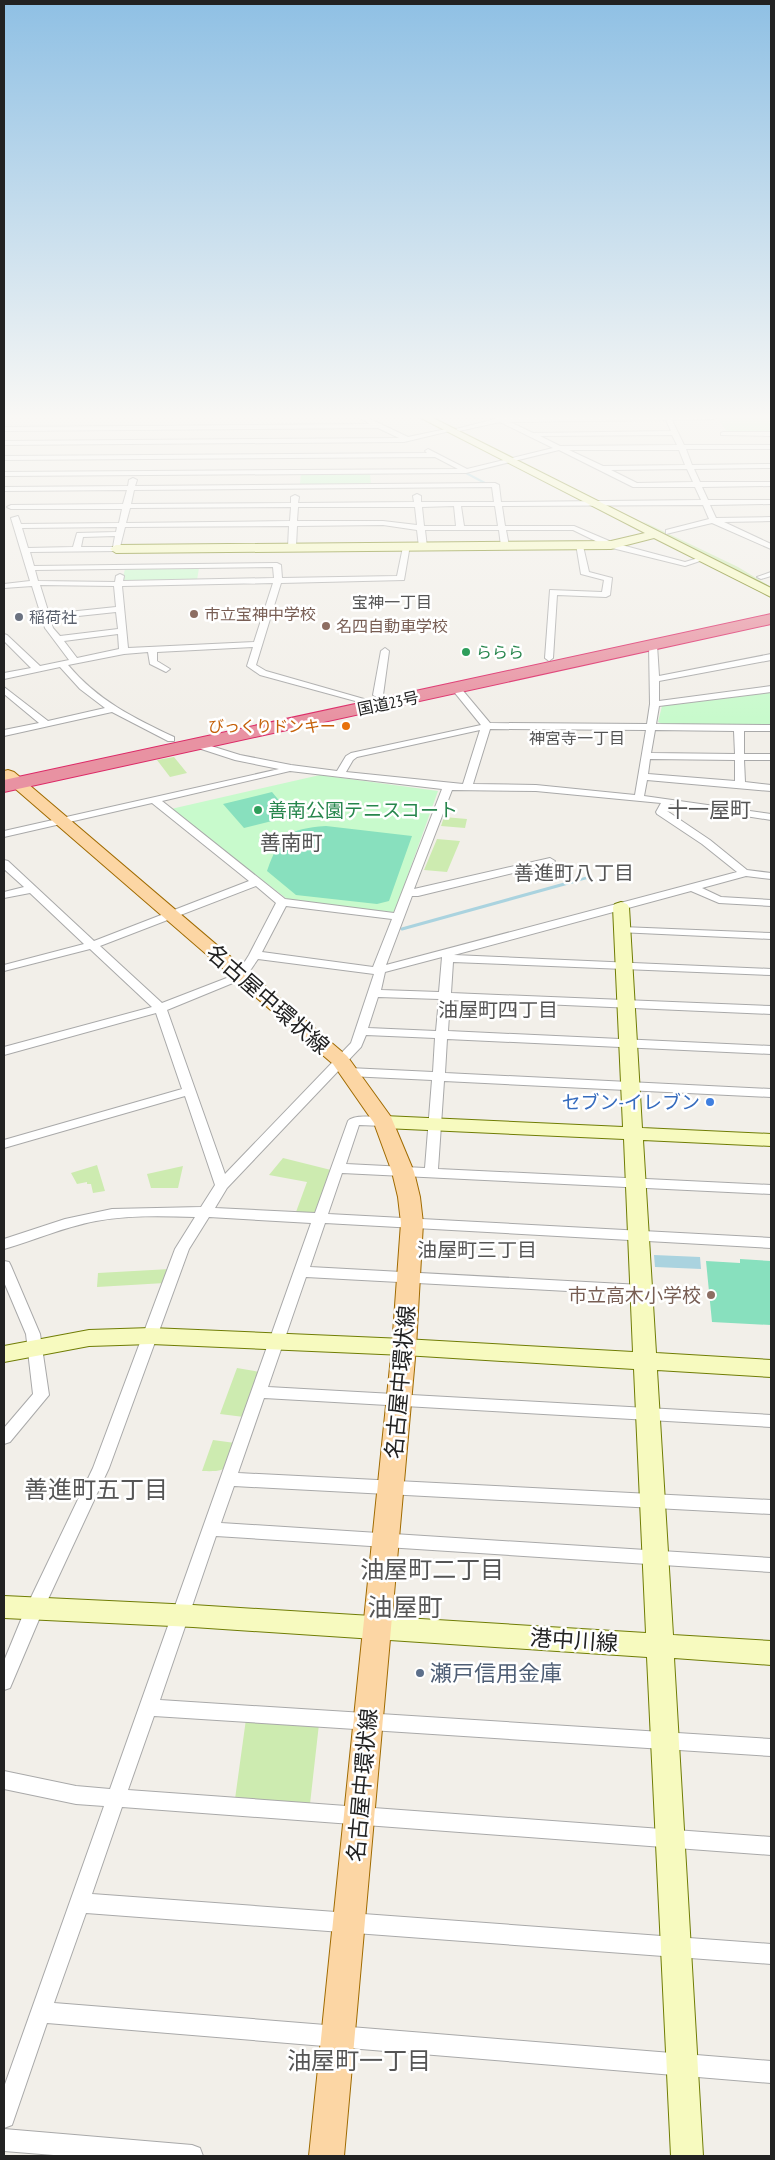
<svg xmlns="http://www.w3.org/2000/svg" width="775" height="2160" viewBox="0 0 775 2160" font-family="'PT Sans Narrow','Noto Sans JP',sans-serif">
	<style>
		.grass { fill: #cdebb0 }
		.park { fill: #c8facc }
		.pitch { fill: #88e0be }
		.water { fill: #aad3df }
		.lines { fill: none; stroke-linecap: round; stroke-linejoin: round }
		.stream-far2 { stroke: #aad3df; stroke-width: 2 }
		.stream-far1 { stroke: #aad3df; stroke-width: 2.5 }
		.stream { stroke: #aad3df; stroke-width: 3 }
		.street-casing { stroke: #a9a9a9; stroke-width: 2 }
		.secondary-casing { stroke: #707d05; stroke-width: 2 }
		.primary-casing { stroke: #a06b00; stroke-width: 2 }
		.highway-casing { stroke: #dc2a67; stroke-width: 2 }
		.street { fill: #fff; fill-rule: evenodd }
		.secondary { fill: #f7fabf; fill-rule: evenodd }
		.primary { fill: #fcd6a4; fill-rule: evenodd }
		.highway { fill: #e892a2; fill-rule: evenodd }
		.education-dot { fill: #8d6e63; stroke: #fff; stroke-width: 2 }
		.worship-dot { fill: #6b7280; stroke: #fff; stroke-width: 2 }
		.leisure-dot { fill: #2e9e5b; stroke: #fff; stroke-width: 2 }
		.food-dot { fill: #e8710a; stroke: #fff; stroke-width: 2 }
		.shop-dot { fill: #3f7fe0; stroke: #fff; stroke-width: 2 }
		.service-dot { fill: #5c6f8a; stroke: #fff; stroke-width: 2 }
		.labels { text-anchor: middle; dominant-baseline: central; stroke-width: 5; stroke-linejoin: round; paint-order: stroke }
		.far-neighbourhood-label { font-size: 16px; fill: #555; stroke: #fff }
		.far-education-label { font-size: 16px; fill: #785e54; stroke: #fff; text-anchor: start }
		.far-worship-label { font-size: 16px; fill: #5b616d; stroke: #fff; text-anchor: start }
		.far-leisure-label { font-size: 16px; fill: #27864d; stroke: #fff; text-anchor: start }
		.far-street-label { font-size: 16px; fill: #222; stroke: #fff }
		.far-food-label { font-size: 16px; fill: #c56008; stroke: #fff; text-anchor: end }
		.leisure-label { font-size: 19px; fill: #27864d; stroke: #fff; text-anchor: start }
		.shop-label { font-size: 19px; fill: #366cbe; stroke: #fff; text-anchor: end }
		.education-label { font-size: 19px; fill: #785e54; stroke: #fff; text-anchor: end }
		.neighbourhood-label { font-size: 20px; fill: #555; stroke: #fff }
		.quarter-label { font-size: 21px; fill: #555; stroke: #fff }
		.near-street-label { font-size: 22px; fill: #222; stroke: #fff }
		.near-service-label { font-size: 22px; fill: #4e5e75; stroke: #fff; text-anchor: start }
		.near-neighbourhood-label { font-size: 24px; fill: #555; stroke: #fff }
		.near-quarter-label { font-size: 25px; fill: #555; stroke: #fff }
	</style>
	<rect width="100%" height="100%" fill="#f2efe9"/>
	<!-- grass -->
	<path class="grass" d="M642,521L738,567L771,587V590L656,530Z
		M174,757L187,773L170,777L157,760Z
		M444,817L467,819L465,828L441,826Z
		M437,839L460,841L447,872L424,870Z
		M283,1158L331,1170L317,1211L313,1213L296,1212L307,1182L269,1175Z
		M97,1165L105,1191L93,1193L91,1184H87V1182L77,1184L71,1173Z
		M183,1166L178,1188H151L147,1174Z
		M170,1269L165,1283L97,1287L98,1273Z
		M237,1368L260,1372L244,1417L220,1414Z
		M213,1440L235,1443C227,1469 230,1472 202,1471Z
		M246,1719L319,1724L310,1804L235,1799Z"/>
	<!-- park -->
	<path class="park" d="M717,417H771V432H727Z
		M301,474H370L371,484L302,485L300,484Z
		M127,568H199L197,580L122,581L125,569Z
		M771,692V725H664L658,722L662,706Z
		M320,775L438,791L395,911L390,913L287,899L171,809Z"/>
	<!-- pitch -->
	<path class="pitch" d="M272,792L292,816L244,828L223,804Z
		M326,826L412,836L389,901L377,904L296,895L267,871C280,835 287,829 326,826Z
		M740,1259L771,1261V1325L712,1322L706,1261L740,1263Z"/>
	<!-- water -->
	<path class="water" d="M654,1255L700,1257L701,1269L655,1267Z"/>
	<g class="lines">
		<!-- stream-far2 -->
		<path class="stream-far2" d="M464,472L485,483"/>
		<!-- stream-far1 -->
		<path class="stream-far1" d="M575,881L586,878"/>
		<!-- stream -->
		<path class="stream" d="M402,929L579,880"/>
		<!-- street casing -->
		<g class="street-casing">
			<path id="street" d="M358,417H366L408,437L451,428L454,430L404,442L4,445V441L399,438L378,428L4,431V427L370,424Z
				M492,417H717L714,419L672,420L684,445H771V449H686L692,465L771,464V468L694,469L700,482H771V486L702,487L708,500H771V504L710,505L716,518L771,517V521L724,522L771,544V549L712,523L666,534V530L709,519L703,505L502,506L505,526H574L614,543L685,562L705,556L709,558L685,566L608,547L573,530H506L509,546L505,548L501,546L499,530H425L427,547L423,549L419,547L417,530L383,525L297,526L296,547L292,549L288,547L289,526L125,527L119,551L30,552L34,566L277,563L281,565L282,578L397,576L403,547L410,545L404,580L281,583L256,665L266,671L364,699L359,702L260,675L247,666L253,647L157,652V661L170,669L166,672L150,664L148,652L124,654L68,665C97,700 134,718 174,737V741H168L112,712L4,736V730L39,723L4,694V687L48,721L105,708L80,689L60,667L4,679V673L31,668L4,641V634L7,635L40,666L69,660L45,628L32,586L4,588V584L30,581L11,518L18,516L21,524L119,523L122,509H11L7,507L11,505L123,504L127,490L6,491H4V487L128,486L129,480L133,478L137,480L135,486L495,483L499,485L501,502L701,500L695,487H633L559,450L466,473L4,476V472L458,469L435,457L4,460V456L427,453L425,451L428,449L467,469L553,448L500,422L459,431L456,429L495,419ZM666,420L671,431L533,433L510,422ZM672,435L677,445L560,446L540,436ZM569,450H679L685,465L603,466ZM687,469L693,482L637,483L611,470ZM492,487L494,502H421V496L417,494L413,496L414,502L298,503L299,497L295,495L291,497V503L131,504L134,490ZM454,506L456,526H424L422,507ZM461,506H495L498,526H464ZM291,507L290,521L126,523L130,508ZM298,507H415L417,525L383,521H297ZM117,527L116,532L77,533L73,547L28,548L22,528ZM115,536L113,547H81L83,537ZM273,567L274,578L123,581L124,576L120,574L116,576L115,582L38,581L35,570ZM273,583L254,642L128,648L122,586ZM40,585L114,586L116,607L49,614ZM116,612L118,629L60,636L53,628L50,619ZM118,634L119,649L77,658L64,641Z
				M723,432H771V436L721,435V433Z
				M576,544L583,546L589,572L612,578L610,595L606,597L557,595L553,658L549,661L545,658L550,590L602,592L604,580L581,574Z
				M771,572V576L761,579L757,577Z
				M653,642L657,645L659,676L771,654V660L659,681V701L771,686V692L659,706L656,724L771,725V731H744V754H771V760H744L745,782L771,785V791L647,780L644,796L771,814V820L670,804L667,811L710,840L747,870L771,873V879L746,876L702,888L721,897L771,900V906L719,903L691,891L454,955L771,969V975L453,962L451,993L771,1006V1014L450,1000L448,1031L771,1046V1054L447,1039L445,1073L771,1089V1097L444,1081L438,1169L771,1185V1194L342,1173L328,1214L771,1238V1248L325,1223L310,1267L641,1285L646,1286L648,1290L646,1294L641,1295L306,1277L268,1387L771,1415V1427L264,1398L238,1473L771,1500V1514L234,1486L221,1523L771,1558V1572L216,1536L160,1700L771,1739V1756L154,1716L128,1790L771,1837V1855L122,1807L92,1894L771,1944V1964L86,1913L54,2003L771,2061V2083L47,2023L12,2125L4,2128V2087L104,1806L76,1804L4,1789V1771L76,1786L110,1789L311,1223L209,1217L189,1249L109,1468L43,1610L10,1688L4,1690V1661L25,1610L93,1468L175,1249L195,1217C162,1216 129,1215 96,1221C64,1227 35,1240 4,1249V1239L65,1219L112,1209L201,1207L215,1185L185,1096L4,1148V1140L182,1089L156,1013L4,1055V1047L152,1007L90,949L4,971V965L84,944L30,893L4,898V892L24,887L4,869V860L8,861L94,941L249,881L152,803L4,837V831L279,769L235,760L192,746L190,744L195,741L240,755L291,765L337,771L346,756L351,753L481,725L451,688L456,685L459,686L490,723L647,724L650,704L649,645ZM490,729L646,730L635,795L536,785L473,784ZM480,730L463,784L346,772L353,760L357,757ZM655,730L734,731L735,754L651,753ZM650,759L735,760V781L648,774ZM290,771L442,789L394,913L285,899L162,801ZM452,790L536,791L661,803L656,812L657,814L702,844L737,872L386,965L412,896H418L554,863L555,861L550,858L414,889ZM256,886L276,903L249,955L237,974L162,1003L100,946ZM286,906L392,919L373,967L262,952ZM442,957L439,992L381,990L385,972ZM258,959L374,974L351,1043L225,1174L167,1010L245,978ZM378,997L439,999L436,1031L368,1028ZM366,1035L435,1038L433,1072L349,1068L343,1072L349,1076L432,1080L425,1168L346,1164L359,1125L384,1126L390,1122C385,1116 353,1114 348,1121L315,1213L215,1208L227,1188L361,1047Z
				M385,648L389,651L383,695L378,698L373,695L381,651Z
				M622,927L771,933V939L618,932L616,930L618,928Z
				M4,1261L9,1262L11,1266L40,1334L49,1395L10,1442L4,1444V1428L33,1394L26,1334L4,1282Z
				M4,2129L192,2145L200,2148L203,2156H66L4,2151Z"/>
		</g>
		<!-- secondary casing -->
		<g class="secondary-casing">
			<path id="secondary" d="M419,417H431L771,588V597L654,538L611,549L116,553L110,549L116,545L611,541L645,533Z
				M621,902L627,904L629,907L642,1128L771,1134V1146L643,1140L656,1353L771,1360V1377L657,1370L673,1635L771,1641V1665L674,1658L703,2156H671L647,1657L193,1627L4,1618V1596L193,1605L646,1633L634,1369L404,1355L151,1344L89,1346L4,1362V1346L89,1330L151,1328L404,1339L633,1352L624,1139L384,1128L377,1126L374,1122L377,1118L384,1116L623,1127L613,907L615,904Z"/>
		</g>
		<!-- primary casing -->
		<g class="primary-casing">
			<path id="primary" d="M8,770L14,772L347,1056L391,1117L414,1172L420,1197L423,1223L416,1347L344,2156H309L392,1347L401,1223L398,1197L392,1172L374,1123L333,1064L4,779V771Z"/>
		</g>
		<!-- highway casing -->
		<g class="highway-casing">
			<path id="highway" d="M771,614V624L4,792V780Z"/>
		</g>
		<!-- street -->
		<use href="#street" class="street"/>
		<!-- secondary -->
		<use href="#secondary" class="secondary"/>
		<!-- primary -->
		<use href="#primary" class="primary"/>
		<!-- highway -->
		<use href="#highway" class="highway"/>
	</g>
	<!-- sky -->
	<linearGradient id="sky" x2="0" y2="1"><stop stop-color="#8fc0e4"/><stop offset="0.58" stop-color="#f9f8f5"/><stop offset="1" stop-color="#f9f8f5" stop-opacity="0"/></linearGradient>
	<rect width="775" height="719" fill="url(#sky)"/>
	<!-- markers -->
	<g class="education-dot">
		<circle cx="194" cy="614" r="5"/>
		<circle cx="326" cy="626" r="5"/>
		<circle cx="711" cy="1295" r="5"/>
	</g>
	<circle class="worship-dot" cx="19" cy="617" r="5"/>
	<g class="leisure-dot">
		<circle cx="466" cy="652" r="5"/>
		<circle cx="258" cy="810" r="5"/>
	</g>
	<circle class="food-dot" cx="346" cy="726" r="5"/>
	<circle class="shop-dot" cx="710" cy="1102" r="5"/>
	<circle class="service-dot" cx="420" cy="1673" r="5"/>
	<g class="labels">
		<!-- far-neighbourhood labels -->
		<g class="far-neighbourhood-label">
			<text x="392" y="602">宝神一丁目</text>
			<text x="577" y="738">神宮寺一丁目</text>
		</g>
		<!-- far-education labels -->
		<g class="far-education-label">
			<text x="204" y="614">市立宝神中学校</text>
			<text x="336" y="626">名四自動車学校</text>
		</g>
		<!-- far-worship labels -->
		<g class="far-worship-label">
			<text x="29" y="617">稲荷社</text>
		</g>
		<!-- far-leisure labels -->
		<g class="far-leisure-label">
			<text x="476" y="652">ららら</text>
		</g>
		<!-- far-street labels -->
		<g class="far-street-label">
			<text transform="translate(388 703) rotate(-12)">国道23号</text>
		</g>
		<!-- far-food labels -->
		<g class="far-food-label">
			<text x="336" y="726">びっくりドンキー</text>
		</g>
		<!-- leisure labels -->
		<g class="leisure-label">
			<text x="268" y="810">善南公園テニスコート</text>
		</g>
		<!-- shop labels -->
		<g class="shop-label">
			<text x="700" y="1102">セブン-イレブン</text>
		</g>
		<!-- education labels -->
		<g class="education-label">
			<text x="701" y="1295">市立高木小学校</text>
		</g>
		<!-- neighbourhood labels -->
		<g class="neighbourhood-label">
			<text x="574" y="873">善進町八丁目</text>
			<text x="498" y="1010">油屋町四丁目</text>
			<text x="477" y="1250">油屋町三丁目</text>
		</g>
		<!-- quarter labels -->
		<g class="quarter-label">
			<text x="709" y="809">十一屋町</text>
			<text x="291" y="842">善南町</text>
		</g>
		<!-- near-street labels -->
		<g class="near-street-label">
			<text transform="translate(268 999) rotate(41)">名古屋中環状線</text>
			<text transform="translate(400 1382) rotate(-85)">名古屋中環状線</text>
			<text transform="translate(574 1640) rotate(4)">港中川線</text>
			<text transform="translate(362 1785) rotate(-85)">名古屋中環状線</text>
		</g>
		<!-- near-service labels -->
		<g class="near-service-label">
			<text x="430" y="1673">瀬戸信用金庫</text>
		</g>
		<!-- near-neighbourhood labels -->
		<g class="near-neighbourhood-label">
			<text x="96" y="1489">善進町五丁目</text>
			<text x="432" y="1569">油屋町二丁目</text>
			<text x="359" y="2060">油屋町一丁目</text>
		</g>
		<!-- near-quarter labels -->
		<g class="near-quarter-label">
			<text x="405" y="1607">油屋町</text>
		</g>
	</g>
	<!-- border -->
	<rect width="775" height="2160" fill="none" stroke="#222222" stroke-width="10"/>
</svg>
